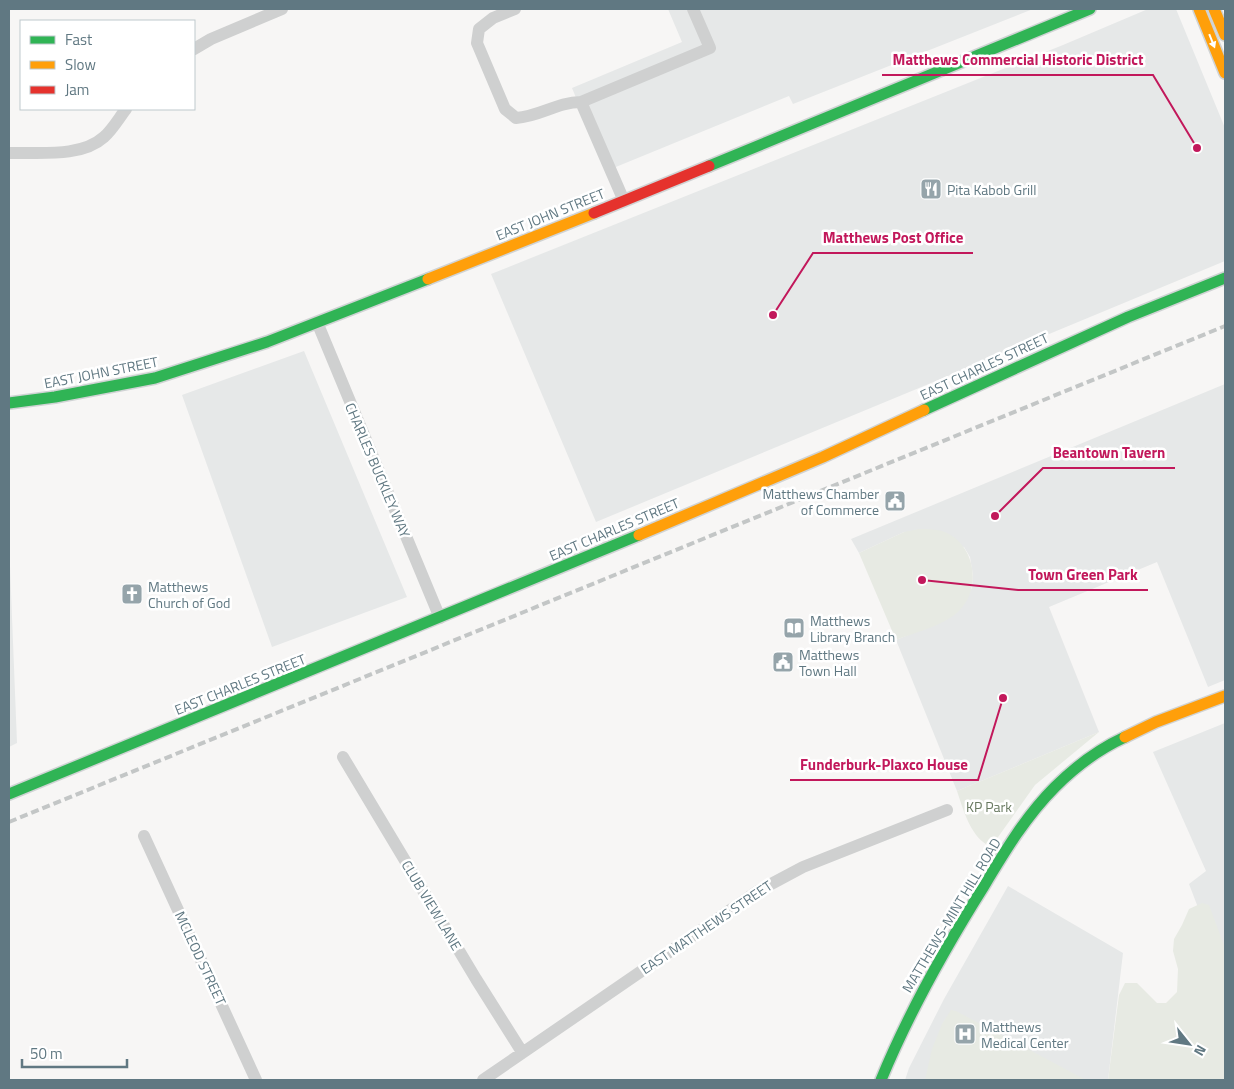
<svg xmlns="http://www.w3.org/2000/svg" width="1234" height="1089" viewBox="0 0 1234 1089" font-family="'Titillium Web',sans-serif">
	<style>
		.built { fill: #e6e8e8 }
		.green { fill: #e7eae3 }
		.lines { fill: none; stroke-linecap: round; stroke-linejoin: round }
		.fast-casing { stroke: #d0d3d4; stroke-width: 14 }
		.slow-casing { stroke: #d0d3d4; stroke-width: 14 }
		.jam-casing { stroke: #d0d3d4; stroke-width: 14 }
		.street { stroke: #cfd0d0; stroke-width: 12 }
		.fast { stroke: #30b455; stroke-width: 11 }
		.slow { stroke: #ff9f0a; stroke-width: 11 }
		.jam { stroke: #e5322d; stroke-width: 11 }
		.rail { stroke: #c3c6c6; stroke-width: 4; stroke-dasharray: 8 4; stroke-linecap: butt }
		.oneway { fill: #fff }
		.labels { text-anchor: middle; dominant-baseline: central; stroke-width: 5; stroke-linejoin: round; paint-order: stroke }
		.poi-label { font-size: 14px; fill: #607882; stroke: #fff; text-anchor: start }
		.street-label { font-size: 14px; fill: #607882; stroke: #fff }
		.park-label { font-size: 14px; fill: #687960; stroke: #fff }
		.leader { fill: none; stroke: #c2185b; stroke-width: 2 }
		.callout-dot { fill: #c2185b; stroke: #fff; stroke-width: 2 }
		.callout-label { font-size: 15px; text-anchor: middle; font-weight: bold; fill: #c2185b; stroke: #fff; stroke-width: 5; stroke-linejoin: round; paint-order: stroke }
	</style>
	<rect width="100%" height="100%" fill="#f7f6f5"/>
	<!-- built -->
	<path class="built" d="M668,9H1033L793,104L789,96L606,171L572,88L682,42Z
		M1148,9H1176L1225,128V261L596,522L491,274L1063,45Z
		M304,351L407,597L272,647L182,395Z
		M1225,384V680L1208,687L1157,562L1049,607L1099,732L957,791L896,640L947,619L972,588L973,575L970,557L964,547L904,532L859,553L851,539Z
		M9,541L17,743L9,747Z
		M1225,723V978L1189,884L1206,871L1153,752Z
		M1008,886L1123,953L1108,1080H905L909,1068L944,999Z"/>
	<!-- green -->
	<path class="green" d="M919,529C929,529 940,529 949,534C976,549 981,589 959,611C943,626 916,632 896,640L859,553L904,532Z
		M1099,732L1035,785L991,847C971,838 964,812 957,791Z
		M1202,903L1209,905L1225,948V1080H1108L1119,995L1125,983H1137L1157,1003H1166L1177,992L1178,969L1173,951L1174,939L1182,925L1189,909Z
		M951,1010L956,1011L1086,1080H925L932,1049L942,1024Z"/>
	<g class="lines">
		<!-- fast casing -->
		<g class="fast-casing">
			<path id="fast" d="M709,166L1090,9
				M9,403L55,397L155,378L267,342L428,279
				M924,410L1128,317L1225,278
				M9,794L639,535
				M881,1080C909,1012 945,948 984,886C1005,851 1026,816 1055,787C1075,767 1099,749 1125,737"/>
		</g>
		<!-- slow casing -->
		<g class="slow-casing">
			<path id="slow" d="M1199,9L1225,73
				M1214,9L1225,35
				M428,279L594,213
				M639,535L823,457L924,410
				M1125,737L1156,722L1225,696"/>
		</g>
		<!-- jam casing -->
		<g class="jam-casing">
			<path id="jam" d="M594,213L709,166"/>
		</g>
		<!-- street -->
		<path class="street" d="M515,9L493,18L479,29L477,43L505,109L516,118C541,116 557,102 581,102L710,48L693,9
			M194,49L211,39L282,9
			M581,102L624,201
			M9,153C38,152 81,158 104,137C113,129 119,118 126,109
			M317,322L440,618
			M343,757L476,979L522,1052
			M144,836L256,1080
			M483,1080L758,891L803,867L947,810"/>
		<!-- fast -->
		<use href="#fast" class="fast"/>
		<!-- slow -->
		<use href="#slow" class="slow"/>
		<!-- jam -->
		<use href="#jam" class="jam"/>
		<!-- rail -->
		<path class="rail" d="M9,822L1225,326"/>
	</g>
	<!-- one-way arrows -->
	<defs><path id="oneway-solid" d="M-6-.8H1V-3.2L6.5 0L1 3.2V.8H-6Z" transform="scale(1.25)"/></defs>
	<use class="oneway" href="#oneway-solid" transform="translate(1212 41) rotate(68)"/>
	<!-- icons -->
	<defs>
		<g id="restaurant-square" transform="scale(1.125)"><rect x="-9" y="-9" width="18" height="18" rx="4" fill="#95a4aa" stroke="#fff"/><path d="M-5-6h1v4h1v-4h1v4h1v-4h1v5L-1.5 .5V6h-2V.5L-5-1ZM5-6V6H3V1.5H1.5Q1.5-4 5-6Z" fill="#fff"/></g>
		<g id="civic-square" transform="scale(1.125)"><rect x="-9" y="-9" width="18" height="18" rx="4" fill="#95a4aa" stroke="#fff"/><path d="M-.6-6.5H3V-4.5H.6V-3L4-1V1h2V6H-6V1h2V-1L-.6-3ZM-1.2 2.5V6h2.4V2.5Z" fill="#fff"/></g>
		<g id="church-square" transform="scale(1.125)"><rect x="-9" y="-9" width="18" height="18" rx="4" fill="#95a4aa" stroke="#fff"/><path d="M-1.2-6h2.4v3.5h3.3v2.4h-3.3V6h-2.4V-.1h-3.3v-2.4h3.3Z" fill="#fff"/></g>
		<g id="library-square" transform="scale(1.125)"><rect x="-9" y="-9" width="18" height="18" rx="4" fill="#95a4aa" stroke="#fff"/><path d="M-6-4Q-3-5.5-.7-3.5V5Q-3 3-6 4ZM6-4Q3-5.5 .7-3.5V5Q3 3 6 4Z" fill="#fff"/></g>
		<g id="hospital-square" transform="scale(1.125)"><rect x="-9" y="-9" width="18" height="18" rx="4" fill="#95a4aa" stroke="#fff"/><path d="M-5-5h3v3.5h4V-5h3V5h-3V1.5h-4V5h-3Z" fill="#fff"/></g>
	</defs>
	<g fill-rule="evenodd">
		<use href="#restaurant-square" x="931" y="189"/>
		<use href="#civic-square" x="895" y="501"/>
		<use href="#church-square" x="132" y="594"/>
		<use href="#library-square" x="794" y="628"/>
		<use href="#civic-square" x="783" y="662"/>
		<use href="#hospital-square" x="965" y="1034"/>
	</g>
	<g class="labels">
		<!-- poi labels -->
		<g class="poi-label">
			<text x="947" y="189">Pita Kabob Grill</text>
			<text x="879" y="493" text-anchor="end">Matthews Chamber<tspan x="879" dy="16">of Commerce</tspan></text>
			<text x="148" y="586">Matthews<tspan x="148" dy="16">Church of God</tspan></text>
			<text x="810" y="620">Matthews<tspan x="810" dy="16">Library Branch</tspan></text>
			<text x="799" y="654">Matthews<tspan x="799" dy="16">Town Hall</tspan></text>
			<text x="981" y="1026">Matthews<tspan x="981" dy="16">Medical Center</tspan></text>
		</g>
		<!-- street labels -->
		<g class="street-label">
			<text transform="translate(550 214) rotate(-22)">EAST JOHN STREET</text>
			<text transform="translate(984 366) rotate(-25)">EAST CHARLES STREET</text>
			<text transform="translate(101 372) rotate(-11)">EAST JOHN STREET</text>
			<text transform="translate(378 470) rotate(67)">CHARLES BUCKLEY WAY</text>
			<text transform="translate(614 529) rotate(-23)">EAST CHARLES STREET</text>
			<text transform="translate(240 684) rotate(-22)">EAST CHARLES STREET</text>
			<text transform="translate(432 905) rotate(59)">CLUB VIEW LANE</text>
			<text transform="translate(951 915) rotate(-59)">MATTHEWS-MINT HILL ROAD</text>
			<text transform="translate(706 927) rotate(-34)">EAST MATTHEWS STREET</text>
			<text transform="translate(201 958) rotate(65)">MCLEOD STREET</text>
		</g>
		<!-- park labels -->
		<g class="park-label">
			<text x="989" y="806">KP Park</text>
		</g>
	</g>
	<!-- callouts -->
	<path class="leader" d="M1197 148L1153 75H882M773 315L813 253H973M995 516L1043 468H1175M922 580L1018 590H1148M1003 698L978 780H790"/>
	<g class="callout-dot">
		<circle cx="1197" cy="148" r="5"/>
		<circle cx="773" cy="315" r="5"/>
		<circle cx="995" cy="516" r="5"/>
		<circle cx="922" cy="580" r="5"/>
		<circle cx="1003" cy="698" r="5"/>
	</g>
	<g class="callout-label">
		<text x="1018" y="65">Matthews Commercial Historic District</text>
		<text x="893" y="243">Matthews Post Office</text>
		<text x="1109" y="458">Beantown Tavern</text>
		<text x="1083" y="580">Town Green Park</text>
		<text x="884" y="770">Funderburk-Plaxco House</text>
	</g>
	<!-- border -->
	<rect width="1234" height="1089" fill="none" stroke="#607882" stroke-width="20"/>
	<!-- legend -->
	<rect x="20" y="20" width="175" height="90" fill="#ffffff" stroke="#bfc9cd"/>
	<rect x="30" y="36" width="25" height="8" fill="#30b455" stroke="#bfc9cd"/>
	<text x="65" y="45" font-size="15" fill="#607882">Fast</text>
	<rect x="30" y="61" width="25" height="8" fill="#ff9f0a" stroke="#bfc9cd"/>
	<text x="65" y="70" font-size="15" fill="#607882">Slow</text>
	<rect x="30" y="86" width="25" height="8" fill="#e5322d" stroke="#bfc9cd"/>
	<text x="65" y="95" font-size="15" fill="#607882">Jam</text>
	<!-- north arrow -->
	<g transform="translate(1189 1044) rotate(120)" stroke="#ffffff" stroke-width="4" paint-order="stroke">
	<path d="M0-4L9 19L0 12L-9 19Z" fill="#607882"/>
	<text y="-8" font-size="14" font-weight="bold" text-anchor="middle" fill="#607882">N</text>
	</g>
	<!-- scale -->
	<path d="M22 1059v8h105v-8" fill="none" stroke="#607882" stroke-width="2.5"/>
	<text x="30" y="1059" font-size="15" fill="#607882" stroke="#ffffff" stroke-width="4" paint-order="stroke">50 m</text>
</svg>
